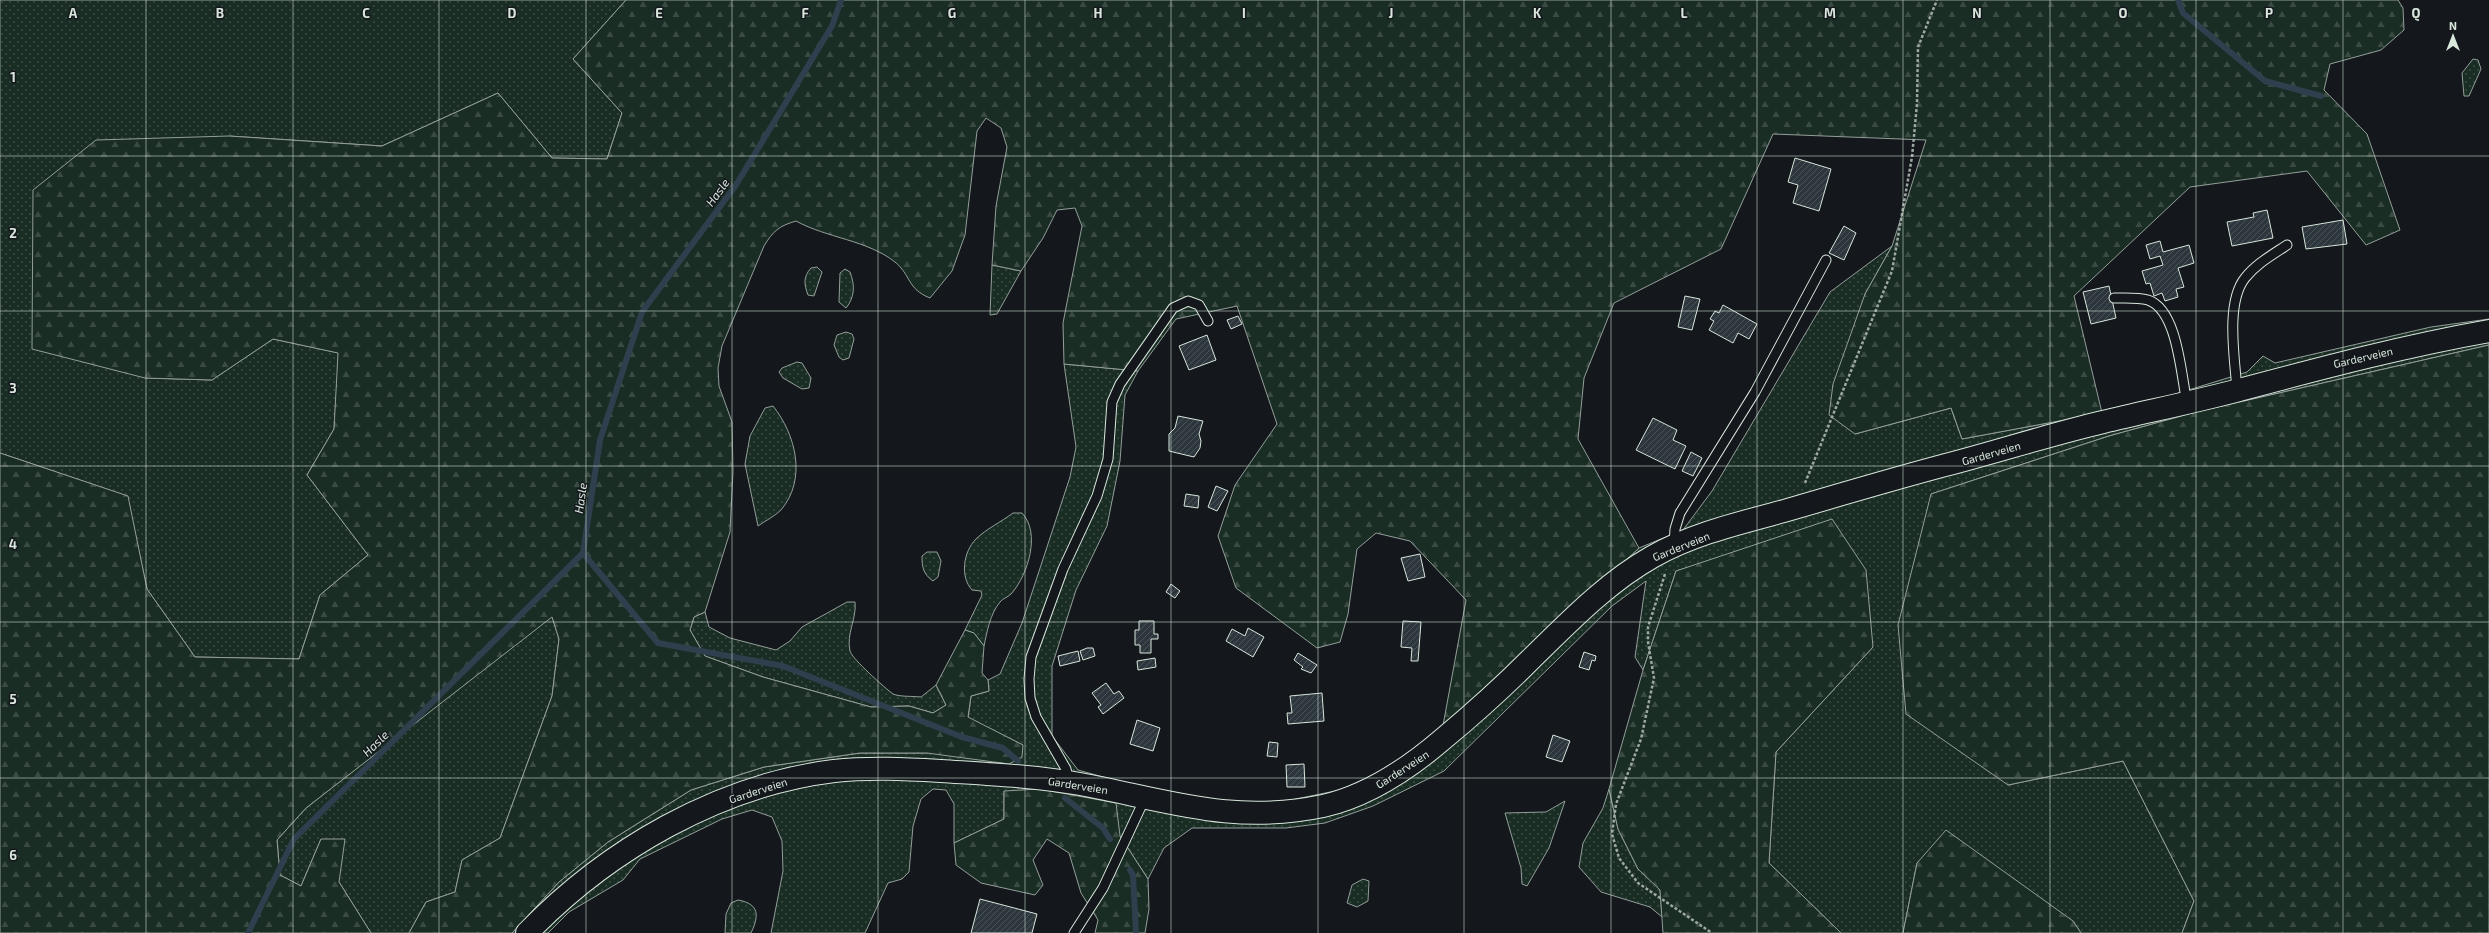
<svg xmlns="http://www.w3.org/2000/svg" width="2489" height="933" viewBox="0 0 2489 933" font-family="'Exo 2',sans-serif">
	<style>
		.grass { fill: url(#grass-dots); stroke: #939e99 }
		.forest { fill: url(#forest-firs); stroke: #939e99 }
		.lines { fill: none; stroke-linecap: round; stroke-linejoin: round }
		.stream { stroke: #2f3f4d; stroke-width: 6 }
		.building { fill: url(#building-hatch); stroke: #d8e6dc }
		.lane-casing { stroke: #d8e6dc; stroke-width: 11 }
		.secondary-casing { stroke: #d8e6dc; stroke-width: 24 }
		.path { stroke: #9da8a2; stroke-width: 2.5; stroke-dasharray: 3 2; stroke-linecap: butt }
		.lane { stroke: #14181c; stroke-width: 9 }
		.secondary { stroke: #14181c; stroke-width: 22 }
		.grid { fill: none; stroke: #d8e6dc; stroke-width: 1; stroke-opacity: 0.55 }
		.labels { text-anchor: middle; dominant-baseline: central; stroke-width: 3; stroke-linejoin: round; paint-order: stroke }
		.street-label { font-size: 11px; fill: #d8e6dc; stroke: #14181c }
		.water-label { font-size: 12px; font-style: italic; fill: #d8e6dc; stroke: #14181c }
		.grid-label { font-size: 13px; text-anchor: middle; font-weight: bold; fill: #d8e6dc; stroke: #14181c; stroke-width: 3; stroke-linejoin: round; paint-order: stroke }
	</style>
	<defs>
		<pattern id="grass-dots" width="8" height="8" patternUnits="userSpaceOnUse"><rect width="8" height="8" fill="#1a2d24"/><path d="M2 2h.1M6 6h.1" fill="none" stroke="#3b4b43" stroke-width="1.8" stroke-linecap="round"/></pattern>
		<pattern id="forest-firs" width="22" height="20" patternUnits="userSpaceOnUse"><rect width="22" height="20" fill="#1a2d24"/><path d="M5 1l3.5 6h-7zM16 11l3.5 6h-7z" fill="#3b4b43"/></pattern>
		<pattern id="building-hatch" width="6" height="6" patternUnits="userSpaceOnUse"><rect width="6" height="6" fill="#2c363c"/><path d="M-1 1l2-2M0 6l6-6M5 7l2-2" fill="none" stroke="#4a5358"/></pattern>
	</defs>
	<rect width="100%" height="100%" fill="#14181c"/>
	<!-- grass -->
	<path class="grass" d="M0,0H626L573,59L622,113L607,159L552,158L498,93L382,146L229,136L145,378L212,380L273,339L339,353L334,429L307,475L368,555L320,595L299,659L195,657L147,589L127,496L0,453Z
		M2473,59L2478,60L2481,69L2469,96H2464L2462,73Z
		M1892,246L1865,294L1855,434L1951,408L1962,439L2102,413L2156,400L2247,372L2263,356L2275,363L2431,327L2489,319V345L2196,412L2109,436L1931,494L2008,785L2123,761L2194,901L2182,933H2081L2073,921L1917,863L1903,933H1841L1769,863L1776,752L1873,647L1703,563L1676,571L1643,670L1635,657L1646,581L1612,606L1444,771L1373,806L1325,823L1286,828H1192L1164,848L1148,879L1120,836L1004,791V819L954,843V804L946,790L933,789L921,799L913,826L909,872L902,879L888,883L865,933H771L783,871L782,841L772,817L752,810L722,819L640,859L623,880L569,912L548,933H512L559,882L608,842L691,790L764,767L860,753H927L1023,745L968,718L971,696L989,691L988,680L1000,674L1022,623L1070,477L1076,447L1064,364L1138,371L1125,395L1120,461L1107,526L1076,590L1052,666V736L1078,770L1175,797L1245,806L1281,802L1340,790L1387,769L1442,731L1639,548L1683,530L1712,491L1830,292Z
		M992,265L1021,271L997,314L990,315Z
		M817,267L822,272L814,296L808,295C804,284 803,277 811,268Z
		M845,269L850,272C855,285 855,297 846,308L839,302L840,273Z
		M846,332L852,334L854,339L849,358L843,360L839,357L834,345L837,335Z
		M797,362L802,363L811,378L809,388L802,389L783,378L779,372L782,368Z
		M773,406C796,435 807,479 781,510C775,516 765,521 758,526L745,464L750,436L765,408Z
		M1013,513H1022C1041,533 1028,574 1012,593C1009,597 1003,598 1000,602C990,614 987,632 984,646L974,633L965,630L982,595L981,591L972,590C960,577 963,552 976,539C986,529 1001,522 1013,513Z
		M927,552H937L941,561L938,577L933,581C923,574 922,567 922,556Z
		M847,602H855C857,618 846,634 850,651C852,659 885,688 893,694C900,697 913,696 921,697L936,685L946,705L933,713L909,706L871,707L763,677L705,656L690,630L694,617L705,612L709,627L730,638L776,650L790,641L802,627Z
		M552,616L559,639L552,696L500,838L462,860L455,892L426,902L409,933H371L339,882L321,839L301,886L280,875L277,840L306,808Z
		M1609,789L1618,829L1638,869L1660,889L1662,917L1650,907L1601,892L1579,867L1583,843L1603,808Z
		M1565,801L1549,848L1527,886L1522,884L1521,868L1505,813L1546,812Z
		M1363,879L1369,881L1368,901L1357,907L1347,903L1352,885Z
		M738,900C760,904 759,916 751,933H725L726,914L731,903Z"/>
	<!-- forest -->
	<path class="forest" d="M626,0H2398L2403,8L2404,30L2381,50L2330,64L2324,90L2367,134L2400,230L2366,245L2307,171L2190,187L2074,296L2102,413L1962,439L1951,408L1855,434L1829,415L1833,384L1865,294L1892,246L1926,140L1773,134L1721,249L1614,303L1584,378L1578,439L1639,548L1442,731L1466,600L1410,541L1376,533L1357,549L1348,614L1340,642L1317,648L1236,588L1218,536L1235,485L1277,424L1237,306L1176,319L1138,371L1064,364L1063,323L1082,226L1075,208L1057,210L1043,238L1021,271L992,265L996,206L1007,147L1001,128L986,118L977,131L965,235L952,271L930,298C907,289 911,275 895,262C867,240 827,238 796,221C779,226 773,231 764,246L722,346L718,368L719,386L732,422L733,471L730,532L705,612L694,617L690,630L705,656L763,677L871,707L909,706L933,713L946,705L936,685L965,630L974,633L984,646L982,673L988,680L989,691L971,696L968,717L1023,745L1022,757L1009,764L927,753H860L764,767L691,790L608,842L559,882L512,933H409L426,902L455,892L462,860L500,838L552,696L559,639L552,617L306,808L277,840L280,875L301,886L321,839H345L339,882L371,933H0V453L128,496L147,589L195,657L299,659L320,595L368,555L307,475L334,429L338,353L273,339L212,380L145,378L32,349L33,190L96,140L229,136L382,146L498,93L552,158L607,159L622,113L573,59Z
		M2489,345V933H2182L2194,901L2123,761L2008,785L1906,714L1898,625L1931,494L2109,436L2196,412Z
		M1832,519L1866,570L1873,647L1776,752L1769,863L1841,933H1663L1660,890L1638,869L1618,829L1609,789L1643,670L1676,571Z
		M1040,789L1116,803L1120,836L1148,879L1149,909L1145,933H1095L1098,920L1081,893L1069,853L1047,839L1033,860L1043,885L1035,895L981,883L956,865L954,843L1004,819V791Z
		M1946,830L2073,921L2081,933H1903L1917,863Z"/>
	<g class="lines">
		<!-- stream -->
		<path class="stream" d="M2178,0L2183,13L2265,81L2321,96
			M583,553L658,643L783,666L962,737L1003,748L1018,761
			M1065,798L1103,828L1110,839
			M1130,870L1133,875L1136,933
			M248,933L294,839L583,553L600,440L642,312L736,185L832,26L841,0"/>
	</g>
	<!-- building -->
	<path class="building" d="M1795,158L1831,169L1819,211L1793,203L1798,185L1788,182Z
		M2267,210L2273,238L2232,246L2227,222L2254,217L2253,213Z
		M2343,220L2347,244L2306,249L2302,227Z
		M1844,226L1856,233L1844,260L1829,253Z
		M2160,241L2163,252L2189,245L2194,263L2178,268L2184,287L2176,289L2178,297L2165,301L2162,293L2154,296L2150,283L2146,284L2142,271L2163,265L2160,256L2150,259L2146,245Z
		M2109,286L2116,318L2091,324L2083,292Z
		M1685,296L1700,299L1692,330L1678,327Z
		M1723,305L1757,324L1749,339L1738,333L1733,343L1709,330L1714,321L1710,319L1715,311L1719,313Z
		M1238,316L1242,324L1231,329L1227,320Z
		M1207,335L1216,360L1189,370L1179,346Z
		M1178,416L1203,421L1199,434L1201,441L1200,448L1194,457L1169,451V434L1175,428Z
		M1653,418L1677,430L1673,440L1686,446L1675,469L1636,450Z
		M1691,452L1702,458L1693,476L1682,471Z
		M1216,486L1228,491L1217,511L1208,507Z
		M1186,494L1199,496L1198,508L1184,506Z
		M1420,554L1425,577L1408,581L1401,558Z
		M1171,584L1180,591L1175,598L1166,592Z
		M1139,621H1154V634H1158V639H1151V653H1140V645H1135V630H1139Z
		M1403,621L1421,622L1418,661H1411L1412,648L1401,647Z
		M1248,628L1264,637L1253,657L1226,641L1232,629L1245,636Z
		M1087,648H1093L1095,656L1083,660L1080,651Z
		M1078,651L1080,661L1060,666L1058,656Z
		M1584,652L1596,656L1595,661L1592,660L1589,670L1579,667Z
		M1298,653L1317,665L1311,673L1301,669L1303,667L1294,660Z
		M1155,658L1156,667L1138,670L1137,661Z
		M1106,683L1114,694L1119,691L1124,698L1103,714L1098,707L1101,705L1092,693Z
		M1322,693L1324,721L1288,724L1287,713H1292L1290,696Z
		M1137,720L1160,728L1153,751L1130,744Z
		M1553,735L1570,741L1562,762L1546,757Z
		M1269,742L1278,743L1277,757L1267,756Z
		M1304,764L1305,787H1287L1286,765Z
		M980,899L1037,914L1032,933H971Z"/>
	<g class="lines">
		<!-- lane casing -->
		<g class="lane-casing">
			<path id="lane" d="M2114,298C2125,298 2137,297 2148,300C2178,310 2181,376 2187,403
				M2237,390C2235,360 2225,303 2245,278C2256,264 2272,255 2287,245
				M1674,545L1675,529L1680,513L1755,392L1826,260
				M1069,781L1066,769L1036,717L1030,698L1029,679L1031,657L1063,569L1097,496L1108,459L1112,402L1120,384L1173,308L1188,301L1199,305L1208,321
				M1074,933L1103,888L1145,798"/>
		</g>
		<!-- secondary casing -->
		<g class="secondary-casing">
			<path id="secondary" d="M527,933C607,850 719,785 834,771C870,767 906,769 941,771C987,774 1034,776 1080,784C1167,800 1231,825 1323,806C1368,796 1408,769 1443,739C1473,714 1502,688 1530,660C1568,623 1606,583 1652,557C1692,534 1740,523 1784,511C1835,496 1886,481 1938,467C1993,453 2048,435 2103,422C2149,411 2194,402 2239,390C2322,368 2404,346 2489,331"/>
		</g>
		<!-- path -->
		<path class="path" d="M1805,483L1892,271L1912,157L1917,104L1918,47L1937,0
			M1665,574L1648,627V642L1654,678L1641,739L1616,804L1612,834L1619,858L1638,883L1712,933"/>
		<!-- lane -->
		<use href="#lane" class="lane"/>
		<!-- secondary -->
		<use href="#secondary" class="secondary"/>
	</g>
	<!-- grid -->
	<path class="grid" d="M146,0V933M293,0V933M439,0V933M586,0V933M732,0V933M878,0V933M1025,0V933M1171,0V933M1318,0V933M1464,0V933M1611,0V933M1757,0V933M1903,0V933M2050,0V933M2196,0V933M2343,0V933M0,156H2489M0,311H2489M0,466H2489M0,622H2489M0,778H2489"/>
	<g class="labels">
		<!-- street labels -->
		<g class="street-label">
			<text transform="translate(2363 357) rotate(-13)">Garderveien</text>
			<text transform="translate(1991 453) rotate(-16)">Garderveien</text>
			<text transform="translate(1681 546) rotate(-22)">Garderveien</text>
			<text transform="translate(1402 769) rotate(-33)">Garderveien</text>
			<text transform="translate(1078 785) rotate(9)">Garderveien</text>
			<text transform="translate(758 790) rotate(-18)">Garderveien</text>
		</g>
		<!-- water labels -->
		<g class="water-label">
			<text transform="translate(717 192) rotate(-54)">Hasle</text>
			<text transform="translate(580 498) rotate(-82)">Hasle</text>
			<text transform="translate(375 743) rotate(-45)">Hasle</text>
		</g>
	</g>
	<g class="grid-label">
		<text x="73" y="18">A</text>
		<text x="220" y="18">B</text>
		<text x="366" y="18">C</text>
		<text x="512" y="18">D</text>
		<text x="659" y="18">E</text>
		<text x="805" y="18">F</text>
		<text x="952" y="18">G</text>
		<text x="1098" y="18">H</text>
		<text x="1244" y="18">I</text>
		<text x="1391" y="18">J</text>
		<text x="1537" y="18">K</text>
		<text x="1684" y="18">L</text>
		<text x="1830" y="18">M</text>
		<text x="1977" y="18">N</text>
		<text x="2123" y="18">O</text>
		<text x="2269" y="18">P</text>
		<text x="2416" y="18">Q</text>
		<text x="13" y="82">1</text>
		<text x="13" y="238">2</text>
		<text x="13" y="393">3</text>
		<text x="13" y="549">4</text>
		<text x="13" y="704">5</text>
		<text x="13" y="860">6</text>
	</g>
	<!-- north arrow -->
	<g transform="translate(2453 36)" stroke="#14181c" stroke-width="3" paint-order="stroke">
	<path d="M0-3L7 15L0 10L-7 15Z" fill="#d8e6dc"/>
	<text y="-6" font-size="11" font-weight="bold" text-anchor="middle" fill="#d8e6dc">N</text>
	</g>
</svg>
